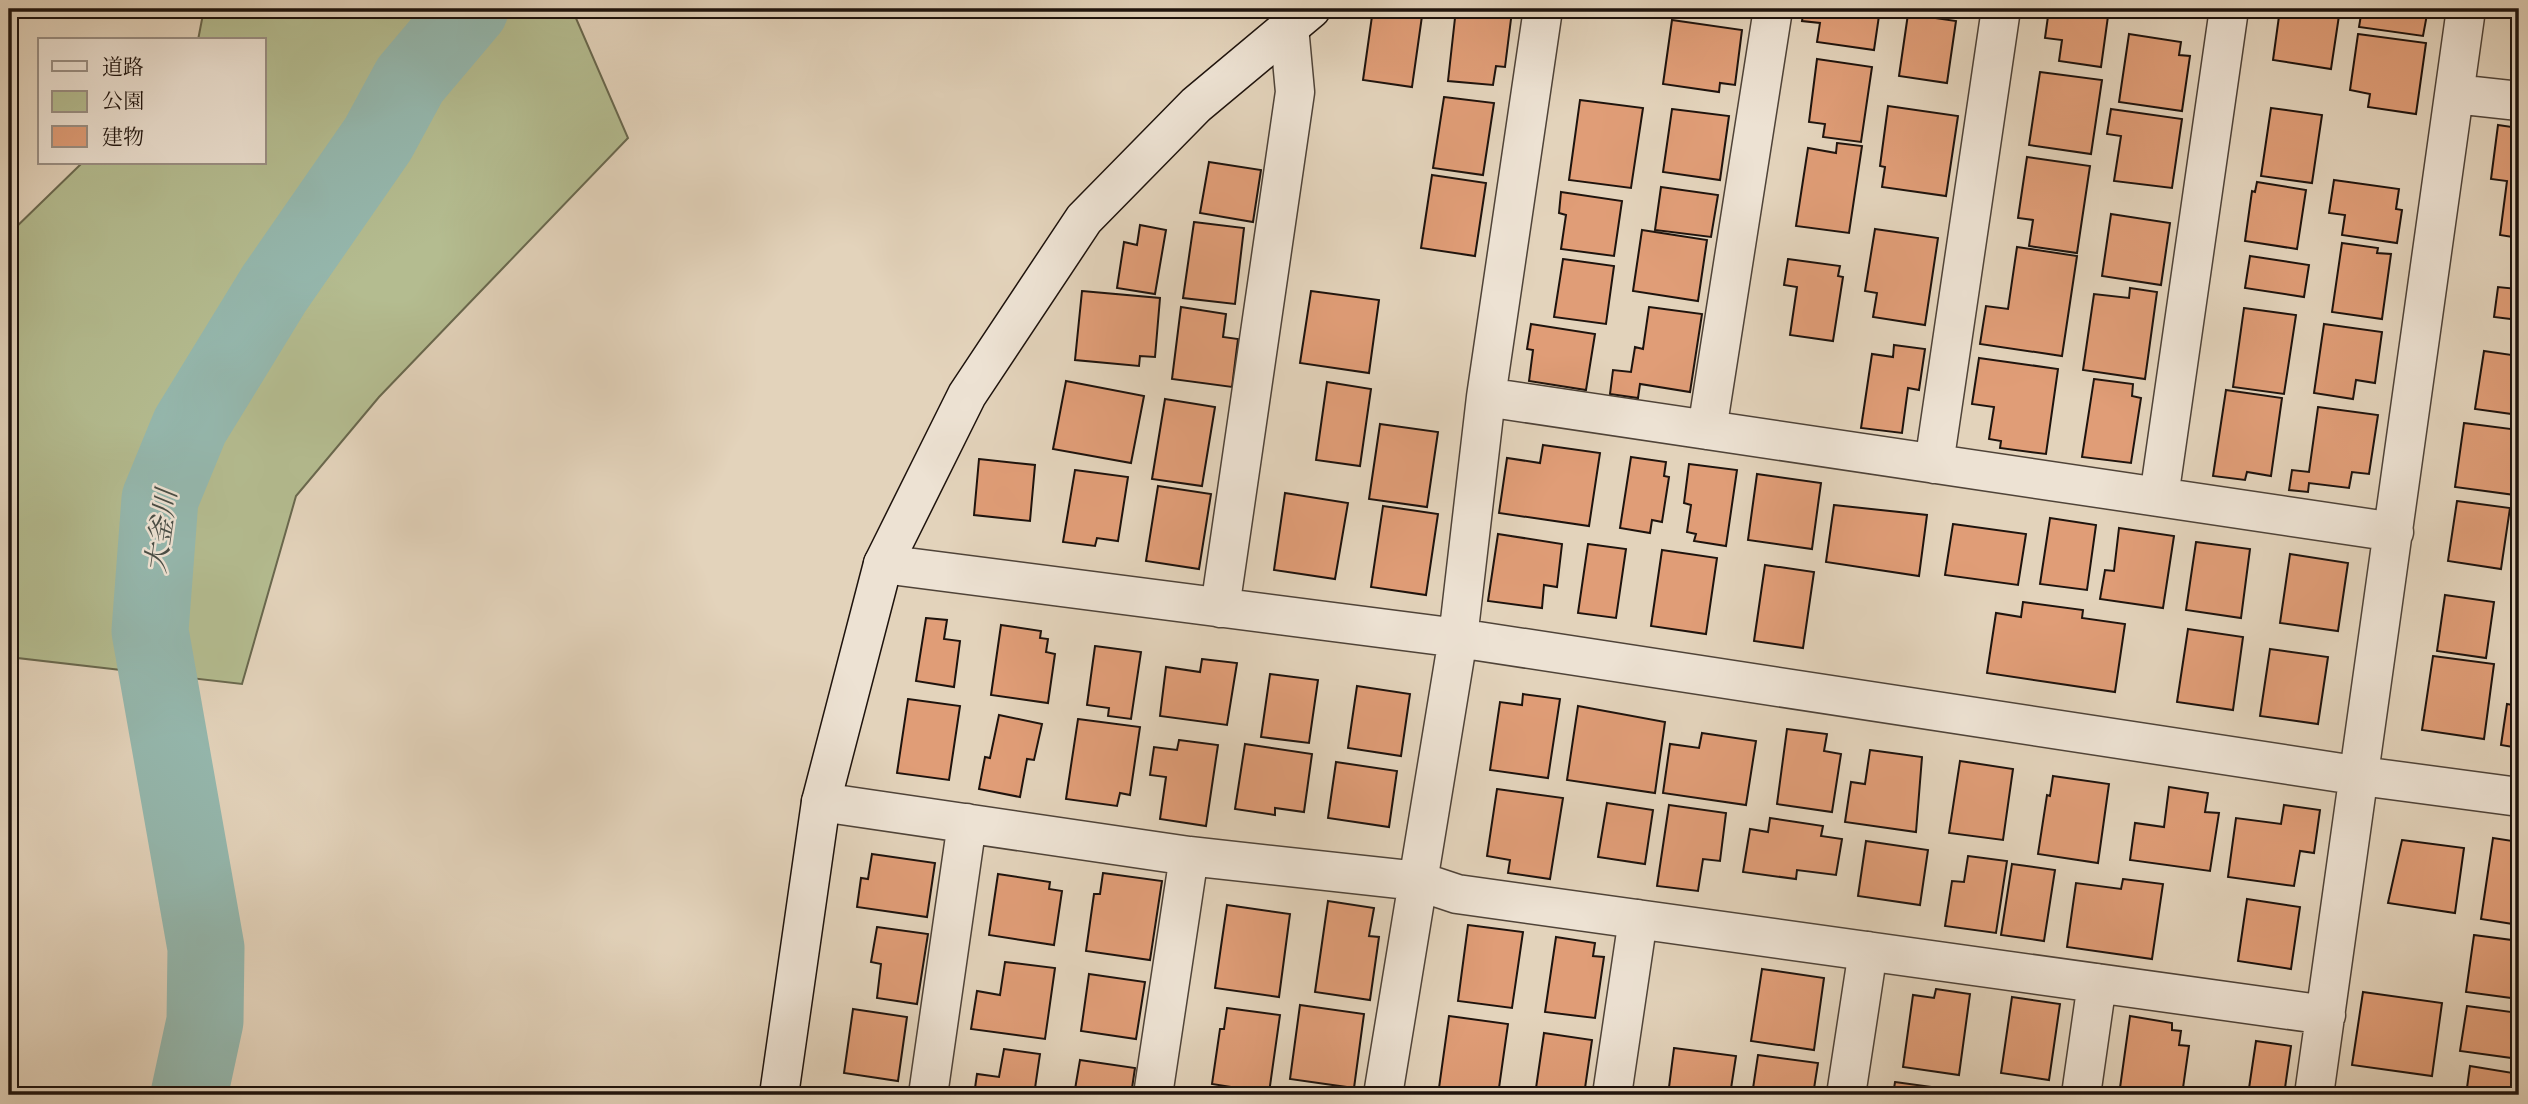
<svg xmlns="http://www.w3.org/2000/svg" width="2528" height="1104" viewBox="0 0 2528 1104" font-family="'IM FELL Great Primer','Noto Serif JP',serif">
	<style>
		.green { fill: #b4bc90; stroke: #69684e; stroke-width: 2 }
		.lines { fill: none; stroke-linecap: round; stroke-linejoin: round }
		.river { stroke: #95b8ae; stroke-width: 77 }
		.building { fill: #e09d77; stroke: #1e130d; stroke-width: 2 }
		.street-casing { stroke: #4f4338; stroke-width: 41 }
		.secondary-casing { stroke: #1e130d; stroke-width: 41 }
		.street { stroke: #ede2d3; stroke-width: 38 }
		.secondary { stroke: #ede2d3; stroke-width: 38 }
		.labels { text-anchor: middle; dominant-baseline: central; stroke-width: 5; stroke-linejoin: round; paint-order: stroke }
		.water-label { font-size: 28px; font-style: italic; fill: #484d45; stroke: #ede2d3 }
	</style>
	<rect width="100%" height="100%" fill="#e3d3bb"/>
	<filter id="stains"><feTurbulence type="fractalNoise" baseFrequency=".00286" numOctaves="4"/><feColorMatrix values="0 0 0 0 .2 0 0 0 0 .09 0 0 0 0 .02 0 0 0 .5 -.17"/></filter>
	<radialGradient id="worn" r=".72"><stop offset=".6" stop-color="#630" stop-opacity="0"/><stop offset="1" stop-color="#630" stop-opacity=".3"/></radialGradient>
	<!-- green -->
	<path class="green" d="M204,9H572L628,138L379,397L296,496L242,684L9,657V234L82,163H264V40H198Z"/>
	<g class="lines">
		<!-- river -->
		<path class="river" d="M189,1095L205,1021L206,948L150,631L160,499L190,426L274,289L378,139L410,80L470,9"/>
	</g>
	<!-- building -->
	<path class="building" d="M1390,9H1423L1412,87L1363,80L1372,16L1388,18Z
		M1456,9L1512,11L1505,67L1496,66L1493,85L1448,81Z
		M1804,9H1880L1874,50L1817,42L1820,23L1802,21Z
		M2049,9H2109L2101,67L2059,61L2062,40L2045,38Z
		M2280,9H2340L2331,69L2273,60Z
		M2362,9H2428L2423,36L2359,27Z
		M2519,11V61L2512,60Z
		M1908,14L1956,21L1947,83L1899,76Z
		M1672,20L1742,30L1735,85L1720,83L1719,92L1663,84Z
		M2129,34L2181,42L2179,55L2190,56L2182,111L2119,102Z
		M2358,34L2426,43L2416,114L2368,107L2370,94L2350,90Z
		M1817,59L1872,67L1861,142L1823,137L1825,124L1809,122Z
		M2040,72L2102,80L2091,154L2029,145Z
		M1444,97L1494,103L1483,175L1433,168Z
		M1580,100L1643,108L1631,188L1569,180Z
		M1888,106L1958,116L1946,196L1882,187L1885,167L1880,166Z
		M2271,108L2322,115L2312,183L2261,176Z
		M1672,109L1729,116L1720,180L1663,172Z
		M2111,109L2182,119L2172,188L2114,181L2121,136L2107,134Z
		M2498,125L2519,128V238L2500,235L2507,181L2491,179Z
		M1837,143L1862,146L1849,233L1796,226L1808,148L1836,153Z
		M2027,157L2090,166L2077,253L2029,246L2033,220L2018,218Z
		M1209,162L1261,170L1253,222L1200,213Z
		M1432,175L1486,183L1475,256L1421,248Z
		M2334,180L2399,189L2396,209L2402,210L2397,243L2342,235L2345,215L2329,213Z
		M2257,182L2306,190L2297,249L2245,241L2252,191L2255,192Z
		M1661,187L1718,195L1711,237L1655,230Z
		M1561,192L1622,201L1614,256L1561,249L1566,215L1559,213Z
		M2111,214L2170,223L2161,285L2102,276Z
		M1194,222L1244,228L1235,304L1183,298Z
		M1140,225L1166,230L1155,294L1117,288L1124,242L1137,245Z
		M1875,229L1938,238L1925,325L1873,317L1877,293L1865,291Z
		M1642,230L1707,240L1698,301L1633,291Z
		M2342,243L2378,248L2377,253L2391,254L2382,319L2332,312Z
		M2017,247L2077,256L2062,356L1980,344L1986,306L2008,309Z
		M2250,256L2309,265L2304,297L2245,288Z
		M1563,259L1614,266L1606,324L1554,317Z
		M1788,259L1840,266L1838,276L1843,277L1833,341L1790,335L1797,287L1784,285Z
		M2519,271V320L2494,317L2498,287L2517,289Z
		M2130,288L2157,292L2145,379L2083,370L2094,294L2129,298Z
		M1082,291L1160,298L1155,357L1140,356L1139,366L1075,360Z
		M1311,291L1379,300L1369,373L1300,363Z
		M1181,307L1226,314L1223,337L1238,339L1232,387L1172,379Z
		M1649,307L1702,314L1690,392L1640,384L1638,398L1610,394L1613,370L1631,372L1635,347L1643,349Z
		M2244,308L2296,315L2284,394L2233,387Z
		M1531,324L1595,334L1586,390L1529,381L1533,350L1527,349Z
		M2324,324L2382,332L2375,383L2356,380L2353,399L2314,393Z
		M1894,345L1925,349L1919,390L1908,388L1902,433L1861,428L1872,354L1893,357Z
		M2484,351L2519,356V415L2475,409Z
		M1979,358L2058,369L2046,454L2000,448L2001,441L1989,439L1994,407L1972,404Z
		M2094,379L2133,384L2132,396L2141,398L2131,463L2082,457Z
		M1066,381L1144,396L1131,463L1053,449Z
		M1327,382L1371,389L1360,466L1316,460Z
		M2226,390L2282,398L2271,476L2247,472L2245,480L2213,476Z
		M1165,399L1215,407L1202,486L1152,479Z
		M2318,407L2378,415L2369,474L2352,472L2349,488L2309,483L2308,492L2289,490L2292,470L2309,472Z
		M2464,423L2519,430L2515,495L2455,487Z
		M1380,424L1438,432L1427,507L1369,499Z
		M1543,445L1600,453L1589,526L1499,513L1507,458L1540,463Z
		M1631,457L1666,462L1664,476L1669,477L1662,522L1652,520L1650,533L1620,528Z
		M979,459L1035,465L1030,521L974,515Z
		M1689,464L1737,470L1726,546L1694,541L1696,534L1687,532L1691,505L1684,503Z
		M1075,470L1128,477L1118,541L1097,538L1095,546L1063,542Z
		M1757,474L1821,483L1812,549L1748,540Z
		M1158,486L1211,494L1199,569L1146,561Z
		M1285,493L1348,503L1335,579L1274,570Z
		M2457,501L2510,508L2501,569L2448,561Z
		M1834,505L1927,515L1919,576L1826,562Z
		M1383,506L1438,514L1426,595L1371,587Z
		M2050,518L2096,525L2087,590L2040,584Z
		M1953,524L2026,534L2018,585L1945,575Z
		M2119,528L2174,536L2163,608L2100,599L2105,570L2114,571Z
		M1498,534L1562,544L1557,587L1544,585L1542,608L1488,601Z
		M2196,542L2250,549L2241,618L2186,610Z
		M1588,544L1626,549L1616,618L1578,613Z
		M1662,550L1717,558L1706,634L1651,626Z
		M2290,554L2348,563L2338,631L2280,623Z
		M1765,565L1814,572L1803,648L1754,641Z
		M2445,595L2494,602L2486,658L2437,651Z
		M2023,602L2083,610L2082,618L2125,624L2115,692L1987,673L1996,613L2021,617Z
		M926,618L947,620L944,639L960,641L954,687L916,681Z
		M1001,625L1041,631L1040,638L1048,639L1046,652L1055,654L1048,703L991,695Z
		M2188,629L2243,637L2233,710L2177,702Z
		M1095,646L1141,652L1131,719L1108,716L1109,708L1087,705Z
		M2270,649L2328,657L2318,724L2260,716Z
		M2433,656L2494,664L2484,739L2422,730Z
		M1202,659L1237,663L1227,725L1160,716L1166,667L1200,672Z
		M1270,674L1318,680L1309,743L1261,737Z
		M1357,686L1410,694L1401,756L1348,748Z
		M1523,694L1560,699L1548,778L1490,770L1500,702L1522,705Z
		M908,699L960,706L949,780L897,773Z
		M2507,704L2519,706V748L2501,745Z
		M1578,706L1665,722L1655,793L1567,780Z
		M999,715L1042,724L1034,760L1027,759L1020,797L979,789L985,757L990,758Z
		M1078,719L1140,727L1130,795L1120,793L1117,806L1066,799Z
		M1787,729L1827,734L1824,751L1841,754L1832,812L1777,804Z
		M1702,733L1756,741L1746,805L1663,793L1670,744L1699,748Z
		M1179,740L1218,745L1206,826L1160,819L1166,777L1150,775L1154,747L1177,750Z
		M1245,744L1312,754L1304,812L1275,808V815L1235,809Z
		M1870,750L1922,757L1916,832L1845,822L1851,782L1865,784Z
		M1960,761L2013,769L2003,840L1949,833Z
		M1336,762L1397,771L1389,827L1328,818Z
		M2053,776L2109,784L2098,863L2038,854L2047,795L2050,796Z
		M2169,787L2208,793L2205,812L2219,813L2210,871L2130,860L2135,823L2164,827Z
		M1497,789L1563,798L1550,879L1508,873L1510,860L1487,856Z
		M1607,803L1653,810L1645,864L1598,857Z
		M1669,805L1726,813L1720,861L1703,859L1698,891L1657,886Z
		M2284,805L2320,810L2314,853L2300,851L2294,886L2228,877L2236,818L2281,824Z
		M1770,818L1823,826L1821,836L1842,839L1836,875L1797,870L1796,879L1743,872L1750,829L1768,832Z
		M2493,838L2519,842V925L2481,919Z
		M2402,840L2464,848L2455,913L2388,903Z
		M1866,841L1928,850L1920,905L1858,896Z
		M872,854L935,863L927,917L857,907L861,878L868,879Z
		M1968,856L2007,861L1996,933L1945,926L1952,881L1964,882Z
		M2012,864L2055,870L2044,941L2001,935Z
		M1103,873L1162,881L1150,960L1086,951L1094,894H1100Z
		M998,874L1050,882L1049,889L1062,891L1054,945L989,935Z
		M2123,879L2163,884L2152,959L2067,947L2076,883L2121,889Z
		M2247,899L2300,907L2291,969L2238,961Z
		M1328,901L1374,908L1369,936L1379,937L1370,1000L1315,992Z
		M1227,905L1290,914L1279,997L1215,988Z
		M1468,925L1523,932L1512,1008L1458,1001Z
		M877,927L928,934L917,1004L877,998L881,964L871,962Z
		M2474,935L2519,941V999L2466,992Z
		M1556,937L1595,943L1593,956L1604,957L1595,1018L1545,1012Z
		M1005,962L1055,968L1045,1039L971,1029L977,991L1000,995Z
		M1762,969L1824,978L1814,1050L1751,1041Z
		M1089,974L1145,982L1136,1039L1081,1031Z
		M1936,989L1970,994L1959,1075L1903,1067L1913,995L1934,998Z
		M2363,992L2442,1003L2432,1076L2352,1065Z
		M2012,997L2060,1004L2049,1080L2001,1073Z
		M1300,1005L1364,1014L1354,1088L1290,1079Z
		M2467,1006L2519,1013V1059L2460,1051Z
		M1227,1008L1280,1015L1269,1093L1212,1084L1220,1029H1224Z
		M853,1009L907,1017L898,1081L844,1073Z
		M1449,1016L1508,1024L1498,1095H1438Z
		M2130,1016L2172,1023V1030L2181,1031L2179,1045L2189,1046L2182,1095H2119Z
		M1544,1033L1592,1040L1584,1095H1535Z
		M2256,1041L2291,1046L2284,1095H2248Z
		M1674,1048L1736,1056L1730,1095H1668Z
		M1004,1049L1040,1054L1034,1095H974L977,1074L999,1077Z
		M1758,1055L1818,1063L1813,1095H1752Z
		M1080,1060L1135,1068L1131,1095H1074Z
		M2470,1066L2519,1074L2517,1095H2466Z
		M1895,1082L1954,1090L1953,1095H1893Z
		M1975,1089L2016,1095H1975Z"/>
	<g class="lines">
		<!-- street casing -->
		<g class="street-casing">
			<path id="street" d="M2455,94L2519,101
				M1486,397L2394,532
				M1707,430L1773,9
				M1934,464L2001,9
				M2159,497L2229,9
				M883,564L1458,638L2361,776L2519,797
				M1220,608L1295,92L1289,27
				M821,802L1189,856L1418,881L1457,894L2326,1015
				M928,1095L967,823
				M1153,1095L1189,856
				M1383,1095L1458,638L1486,397L1543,9
				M1612,1095L1638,919
				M1846,1095L1868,951
				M2081,1095L2097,983
				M2314,1095L2466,9"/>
		</g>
		<!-- secondary casing -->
		<g class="secondary-casing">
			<path id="secondary" d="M779,1095L821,802L883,564L967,395L1084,219L1196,105L1311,9"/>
		</g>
		<!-- street -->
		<use href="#street" class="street"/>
		<!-- secondary -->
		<use href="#secondary" class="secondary"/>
	</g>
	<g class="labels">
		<!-- water labels -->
		<g class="water-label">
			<text transform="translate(161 531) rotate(-82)">大釜川</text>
		</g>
	</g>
	<!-- margin -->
	<rect width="2528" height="1104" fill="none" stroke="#e3d3bb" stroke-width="35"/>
	<rect x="10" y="10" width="2507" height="1083" fill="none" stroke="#1e130d" stroke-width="3.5"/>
	<rect x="18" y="18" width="2493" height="1069" fill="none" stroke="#1e130d" stroke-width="2"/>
	<!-- legend -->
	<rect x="38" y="38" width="228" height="126" fill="#ede2d3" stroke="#9a8f84" stroke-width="2"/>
	<rect x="52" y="61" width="35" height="10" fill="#ede2d3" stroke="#9a8f84" stroke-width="2"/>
	<text x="102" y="74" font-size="21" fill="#1e130d">道路</text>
	<rect x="52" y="91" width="35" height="21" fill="#b4bc90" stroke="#9a8f84" stroke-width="2"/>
	<text x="102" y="108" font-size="21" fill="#1e130d">公園</text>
	<rect x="52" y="126" width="35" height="21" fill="#e09d77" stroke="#9a8f84" stroke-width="2"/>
	<text x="102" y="144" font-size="21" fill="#1e130d">建物</text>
	<rect width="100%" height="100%" filter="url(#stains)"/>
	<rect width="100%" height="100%" fill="url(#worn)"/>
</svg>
